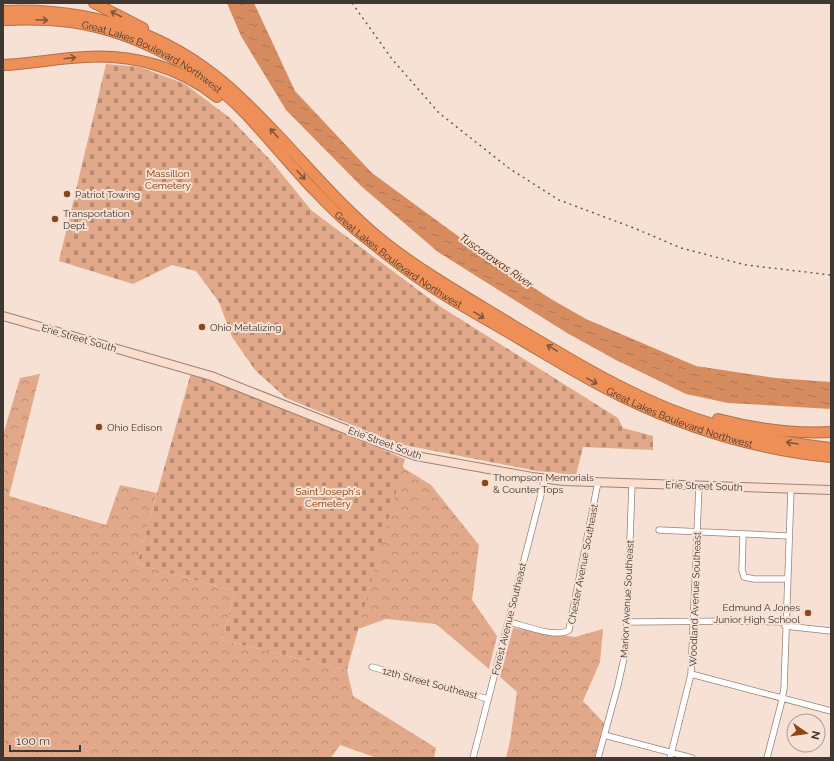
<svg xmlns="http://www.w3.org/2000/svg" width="834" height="761" viewBox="0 0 834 761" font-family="Raleway,sans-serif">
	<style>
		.forest { fill: url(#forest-crowns) }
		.cemetery { fill: url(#cemetery-stones) }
		.water { fill: url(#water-ripples) }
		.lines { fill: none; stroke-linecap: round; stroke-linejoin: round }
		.minor-casing { stroke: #988479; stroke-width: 7 }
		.secondary-casing { stroke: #988479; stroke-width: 10 }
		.motorway-casing { stroke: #b07049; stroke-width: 12 }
		.minor { stroke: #fff; stroke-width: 5.5 }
		.secondary { stroke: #faddcc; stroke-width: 8 }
		.motorway { stroke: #ed8f56; stroke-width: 10 }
		.rail { stroke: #665b54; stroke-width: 1.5; stroke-dasharray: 2 4; stroke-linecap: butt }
		.oneway { stroke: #7c563f }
		.poi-dot { fill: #8a4719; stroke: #f7e1d4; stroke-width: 1.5 }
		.labels { text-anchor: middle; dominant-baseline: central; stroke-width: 4; stroke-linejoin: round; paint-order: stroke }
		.street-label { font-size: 10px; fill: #3f3732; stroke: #f7e1d4 }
		.park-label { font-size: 10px; fill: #7b3700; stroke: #f7e1d4 }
		.poi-label { font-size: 10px; fill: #3f3732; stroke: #f7e1d4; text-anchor: start }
		.water-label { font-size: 11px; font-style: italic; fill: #522200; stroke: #f7e1d4 }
	</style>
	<defs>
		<pattern id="forest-crowns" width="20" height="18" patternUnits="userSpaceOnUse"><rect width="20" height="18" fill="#e1a989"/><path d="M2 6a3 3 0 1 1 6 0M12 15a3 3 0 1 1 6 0" fill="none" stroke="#b88a71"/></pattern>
		<pattern id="cemetery-stones" width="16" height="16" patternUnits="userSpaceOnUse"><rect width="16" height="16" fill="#e1a989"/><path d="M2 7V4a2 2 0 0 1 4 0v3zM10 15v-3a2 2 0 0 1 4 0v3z" fill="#b88a71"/></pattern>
		<pattern id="water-ripples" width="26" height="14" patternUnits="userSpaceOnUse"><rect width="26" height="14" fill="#d78c60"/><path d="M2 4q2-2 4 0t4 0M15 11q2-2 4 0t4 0" fill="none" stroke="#b07350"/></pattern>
	</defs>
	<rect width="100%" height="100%" fill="#f7e1d4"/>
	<!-- forest -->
	<path class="forest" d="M40,374L9,496L106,525L120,485L157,493L137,564L235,591L222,640L347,670L353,696L436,748L434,758H377L340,745L331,758H3V435L20,378Z
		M402,467L431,485L479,545L472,600L497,636L489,669L436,624L386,619L358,629Z
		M513,628L575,637L603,629L600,662L583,701L604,723L595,758H506L510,741L517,692L500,677Z"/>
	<!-- cemetery -->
	<path class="cemetery" d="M106,64L140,67L185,84L230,118L273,163L311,210L441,307L618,418L623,428L653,436V450L583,447L576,475L537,471L399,444L286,398L255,370L232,337L219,302L196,271L172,265L133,284L59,261Z
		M191,373L285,409L405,459L347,670L222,640L235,591L137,564Z"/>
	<!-- water -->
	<path class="water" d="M227,3H254L295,91L372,173L488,258L551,299L586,319L696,366L776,378L831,382V409L728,403L686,394L616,360L567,333L438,252L361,186L286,110L241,36Z"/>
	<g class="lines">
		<!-- minor casing -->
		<g class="minor-casing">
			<path id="minor" d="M659,530L789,536
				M743,534L742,570L744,577L754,579H787
				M509,622C523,625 557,639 569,630L598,482
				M628,622L735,621L785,622
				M785,626L831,631
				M372,667L488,699
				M691,674L831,711
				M604,735L692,758
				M473,758L545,479
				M598,758L618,685L626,649L632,484
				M670,758L691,674L699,486
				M767,758L781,704L784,689L791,489"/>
		</g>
		<!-- secondary casing -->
		<g class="secondary-casing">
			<path id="secondary" d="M3,316L211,376L383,444L416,456L532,477L564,481L831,490"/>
		</g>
		<!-- motorway casing -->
		<g class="motorway-casing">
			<g id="motorway">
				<path d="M94,3L143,28"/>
				<path d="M3,11C94,7 175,35 241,98C291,145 330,198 384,242C425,274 470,299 514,326C565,356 616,388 672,410C723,430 776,442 831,448"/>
				<path id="s1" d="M3,20C26,19 48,19 71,22C137,32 201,67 247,115C283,154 316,197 357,231C372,243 387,255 403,267C439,294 479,315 518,338C552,358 587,380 623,397C689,429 758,450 831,457"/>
				<path d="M3,65C31,64 58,58 85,57C133,54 180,67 217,97"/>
				<path d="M718,419C756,429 792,434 831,432"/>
			</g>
		</g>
		<!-- minor -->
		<use href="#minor" class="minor"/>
		<!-- secondary -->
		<use href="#secondary" class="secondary"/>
		<!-- motorway -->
		<use href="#motorway" class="motorway"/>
		<!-- rail -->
		<path class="rail" d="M352,3L392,59L439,113L510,169L559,200L634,228L681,248L746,265L831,275"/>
	</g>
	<!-- one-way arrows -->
	<defs><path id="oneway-shaft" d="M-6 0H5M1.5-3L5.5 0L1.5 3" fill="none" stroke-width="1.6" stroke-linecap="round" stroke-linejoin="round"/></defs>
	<g class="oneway">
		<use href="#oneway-shaft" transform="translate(116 14) rotate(-153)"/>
		<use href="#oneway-shaft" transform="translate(42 20) rotate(3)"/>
		<use href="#oneway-shaft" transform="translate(70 58) rotate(-7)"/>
		<use href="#oneway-shaft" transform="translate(274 133) rotate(-132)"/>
		<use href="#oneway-shaft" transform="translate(301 175) rotate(48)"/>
		<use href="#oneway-shaft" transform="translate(479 315) rotate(31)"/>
		<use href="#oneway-shaft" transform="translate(552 348) rotate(-149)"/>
		<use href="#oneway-shaft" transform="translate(592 381) rotate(29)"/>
		<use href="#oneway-shaft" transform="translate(792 443) rotate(-171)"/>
	</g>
	<!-- markers -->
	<g class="poi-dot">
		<circle cx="67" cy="194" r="4"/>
		<circle cx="55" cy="219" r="4"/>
		<circle cx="202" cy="327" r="4"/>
		<circle cx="99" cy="427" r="4"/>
		<circle cx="485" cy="483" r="4"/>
		<circle cx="808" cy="613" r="4"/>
	</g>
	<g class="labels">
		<!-- street labels -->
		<g class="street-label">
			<text stroke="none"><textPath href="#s1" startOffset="157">Great Lakes Boulevard Northwest</textPath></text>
			<text stroke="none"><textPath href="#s1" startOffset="481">Great Lakes Boulevard Northwest</textPath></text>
			<text transform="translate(79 338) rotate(16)">Erie Street South</text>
			<text stroke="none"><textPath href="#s1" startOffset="805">Great Lakes Boulevard Northwest</textPath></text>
			<text transform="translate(385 443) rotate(20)">Erie Street South</text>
			<text transform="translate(704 486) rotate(2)">Erie Street South</text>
			<text transform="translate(583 564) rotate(-79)">Chester Avenue Southeast</text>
			<text transform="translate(627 599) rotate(-87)">Marion Avenue Southeast</text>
			<text transform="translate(695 599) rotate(-88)">Woodland Avenue Southeast</text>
			<text transform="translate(509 619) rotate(-76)">Forest Avenue Southeast</text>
			<text transform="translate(430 683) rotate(15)">12th Street Southeast</text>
		</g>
		<!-- park labels -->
		<g class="park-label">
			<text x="168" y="173">Massillon<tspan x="168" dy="12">Cemetery</tspan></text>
			<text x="328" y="491">Saint Joseph's<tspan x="328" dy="12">Cemetery</tspan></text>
		</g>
		<!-- poi labels -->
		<g class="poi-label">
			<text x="75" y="194">Patriot Towing</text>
			<text x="63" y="213">Transportation<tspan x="63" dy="12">Dept.</tspan></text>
			<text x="210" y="327">Ohio Metalizing</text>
			<text x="107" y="427">Ohio Edison</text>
			<text x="493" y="477">Thompson Memorials<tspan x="493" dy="12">&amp; Counter Tops</tspan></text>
			<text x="800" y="607" text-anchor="end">Edmund A Jones<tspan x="800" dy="12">Junior High School</tspan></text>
		</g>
		<!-- water labels -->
		<g class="water-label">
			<text transform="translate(496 261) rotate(35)">Tuscarawas River</text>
		</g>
	</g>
	<!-- border -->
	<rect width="834" height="761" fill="none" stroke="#3f3732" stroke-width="8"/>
	<!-- north arrow -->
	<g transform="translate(806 733) rotate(103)"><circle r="19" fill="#f7e1d4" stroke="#ad9d93"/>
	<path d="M0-3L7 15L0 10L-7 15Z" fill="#8a4719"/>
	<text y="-6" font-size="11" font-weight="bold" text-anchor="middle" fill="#3f3732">N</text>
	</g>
	<!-- scale -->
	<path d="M10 745v6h70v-6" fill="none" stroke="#3f3732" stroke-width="2"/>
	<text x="16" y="745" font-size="12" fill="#3f3732" stroke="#f7e1d4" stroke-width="3" paint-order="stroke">100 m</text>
</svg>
